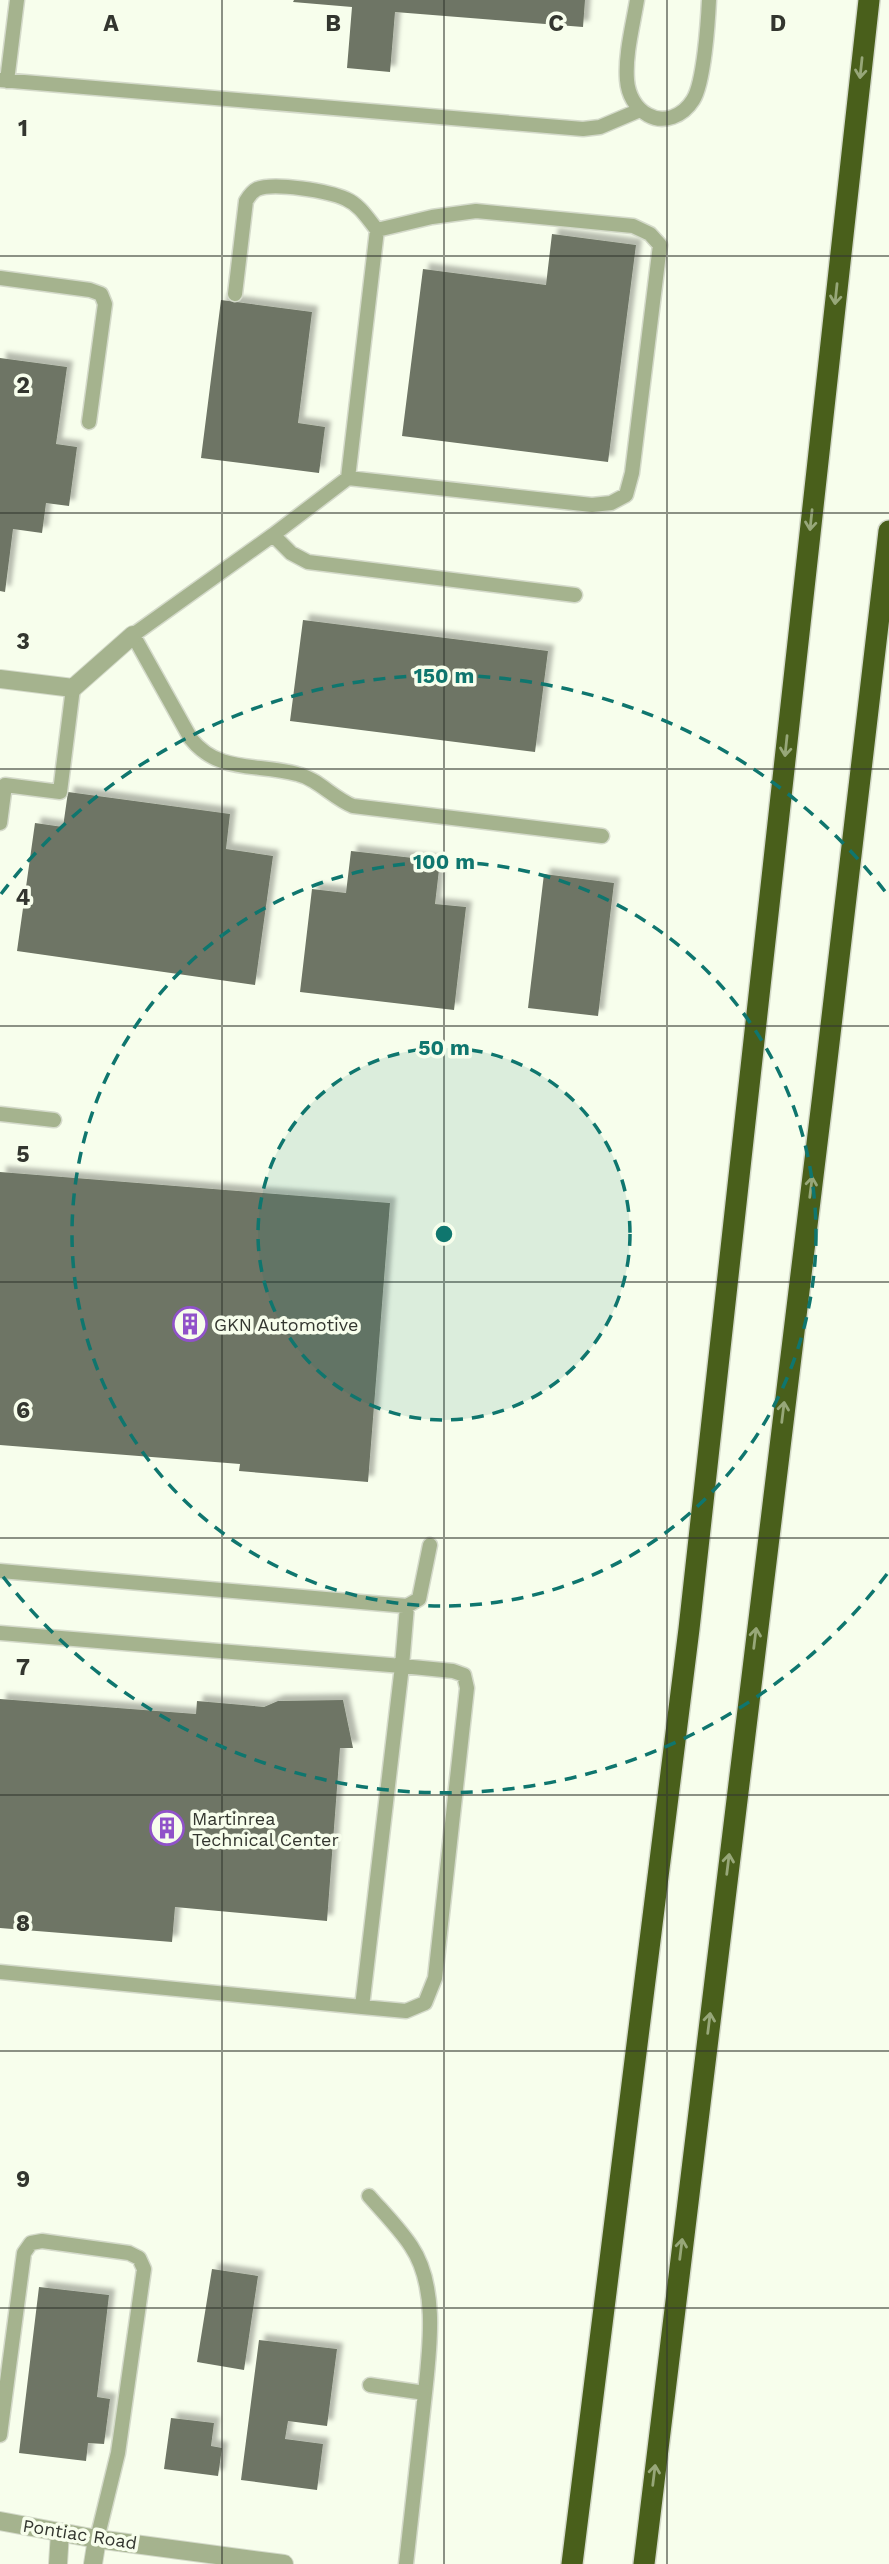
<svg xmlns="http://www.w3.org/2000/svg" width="889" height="2564" viewBox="0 0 889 2564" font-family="'Work Sans',sans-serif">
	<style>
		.building { fill: #6e7565; filter: url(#shadow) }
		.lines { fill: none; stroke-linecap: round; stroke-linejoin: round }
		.service-casing { stroke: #d4daca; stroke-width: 17 }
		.minor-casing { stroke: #d4daca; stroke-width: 20 }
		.tertiary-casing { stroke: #d4daca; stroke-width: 20 }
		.motorway-casing { stroke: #d4daca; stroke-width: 24 }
		.service { stroke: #a5b38e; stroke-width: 14 }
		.minor { stroke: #a5b38e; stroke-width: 18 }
		.tertiary { stroke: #a5b38e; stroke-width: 18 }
		.motorway { stroke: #495f1b; stroke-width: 21 }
		.oneway { stroke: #97a779 }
		.grid { fill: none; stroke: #33362f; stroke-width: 2; stroke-opacity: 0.55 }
		.ring { fill: none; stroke: #0f766e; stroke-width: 3.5; stroke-dasharray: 12 9 }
		.labels { text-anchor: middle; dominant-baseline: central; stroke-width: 7; stroke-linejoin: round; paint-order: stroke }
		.poi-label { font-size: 18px; fill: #33362f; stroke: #f7feec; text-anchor: start }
		.street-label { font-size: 18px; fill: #33362f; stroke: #f7feec }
		.grid-label { font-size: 23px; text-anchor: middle; font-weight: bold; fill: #33362f; stroke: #f7feec; stroke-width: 7; stroke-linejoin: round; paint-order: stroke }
		.centre { fill: #0f766e; stroke: #f7feec; stroke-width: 3.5 }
		.ring-label { font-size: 21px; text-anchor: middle; font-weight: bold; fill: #0f766e; stroke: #f7feec; stroke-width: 7; stroke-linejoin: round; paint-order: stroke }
	</style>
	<defs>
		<filter id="shadow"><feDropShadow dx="6" dy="-6" stdDeviation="2" flood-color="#0004"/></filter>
	</defs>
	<rect width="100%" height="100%" fill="#f7feec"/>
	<!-- building -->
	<path class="building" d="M294,0H585L583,27L395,12L390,72L347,68L352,7L293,2Z
		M552,234L636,245L608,462L402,436L423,269L546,285Z
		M221,300L312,312L298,423L325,427L319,473L201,458Z
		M0,358L67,367L56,444L77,447L69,506L46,503L42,533L13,529L5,592L0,591Z
		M303,620L548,651L535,752L290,721Z
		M68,792L230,814L226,849L273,856L255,985L17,951L35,823L63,827Z
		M351,851L440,861L435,904L466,907L454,1010L300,992L312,889L346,893Z
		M544,874L614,883L598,1016L528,1008Z
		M0,1172L390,1203L368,1482L239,1471L240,1464L0,1445Z
		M0,1699L196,1714L197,1701L264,1707L278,1701L343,1700L353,1748H340L327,1921L175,1907L172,1942L0,1928Z
		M212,2269L258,2276L244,2370L197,2362Z
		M39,2287L109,2295L97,2397L110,2399L104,2444L88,2443L86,2461L19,2453Z
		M259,2340L337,2349L327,2426L288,2421L285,2439L323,2444L317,2490L241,2480Z
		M171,2418L214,2423L211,2446L222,2448L218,2476L164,2469Z"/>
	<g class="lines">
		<!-- service casing -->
		<g class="service-casing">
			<path id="service" d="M637,0C633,25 625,54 627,80C628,94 635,108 648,115C664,124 683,116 693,100C704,83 708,22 709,0
				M0,80L583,129L600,127L640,110
				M7,81L17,0
				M0,278L90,290L101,294L105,304L89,422
				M235,294L246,201C249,196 253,191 257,189C274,182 329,191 346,199C360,205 368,219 377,230
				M348,478L377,230L432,217L476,211L633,226L650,234L660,245L632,473L626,495L611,503L592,505L348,478L273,535L133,635L191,739C219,774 258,763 297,774C318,779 333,798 353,806L602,836
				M273,535L291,553L308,562L575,595
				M0,823L5,785L60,792L73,688
				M0,1114L54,1120
				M0,1571L407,1606L419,1599L430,1545
				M0,1633L402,1666L407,1606
				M0,1972L362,2007L402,1666L453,1671L464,1675L467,1688L435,1978L425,2003L406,2011L362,2007
				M369,2196C383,2212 399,2228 411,2246C438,2286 430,2347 425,2393
				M370,2385L425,2393L406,2564
				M0,2435L24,2253L31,2243L42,2241L129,2253L139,2258L144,2269L118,2453L97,2539"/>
		</g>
		<!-- minor casing -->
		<g class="minor-casing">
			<path id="minor" d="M0,679L73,688L133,635
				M58,2564L60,2532
				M93,2564L97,2539"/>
		</g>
		<!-- tertiary casing -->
		<g class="tertiary-casing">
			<path id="tertiary" d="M0,2521L97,2539L284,2564"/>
		</g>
		<!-- motorway casing -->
		<g class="motorway-casing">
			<path id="motorway" d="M572,2564L689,1629L869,0
				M644,2564L823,1094L889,531"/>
		</g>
		<!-- service -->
		<use href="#service" class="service"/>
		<!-- minor -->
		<use href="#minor" class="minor"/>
		<!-- tertiary -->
		<use href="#tertiary" class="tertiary"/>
		<!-- motorway -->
		<use href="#motorway" class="motorway"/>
	</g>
	<!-- one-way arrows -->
	<defs><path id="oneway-shaft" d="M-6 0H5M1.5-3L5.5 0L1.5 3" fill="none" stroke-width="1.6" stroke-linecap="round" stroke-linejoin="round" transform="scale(1.75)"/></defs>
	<g class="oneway">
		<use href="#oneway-shaft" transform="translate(861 68) rotate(96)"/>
		<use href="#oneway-shaft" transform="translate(836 294) rotate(96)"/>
		<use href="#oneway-shaft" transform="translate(811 520) rotate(96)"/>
		<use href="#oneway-shaft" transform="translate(786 746) rotate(96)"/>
		<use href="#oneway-shaft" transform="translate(811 1187) rotate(-83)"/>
		<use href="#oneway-shaft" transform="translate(783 1412) rotate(-83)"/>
		<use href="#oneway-shaft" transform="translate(755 1638) rotate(-83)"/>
		<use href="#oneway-shaft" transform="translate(728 1864) rotate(-83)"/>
		<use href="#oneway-shaft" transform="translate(709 2023) rotate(-83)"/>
		<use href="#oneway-shaft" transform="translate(681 2249) rotate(-83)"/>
		<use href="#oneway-shaft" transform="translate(654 2475) rotate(-83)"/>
	</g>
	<!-- grid -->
	<path class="grid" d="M222,0V2564M444,0V2564M667,0V2564M0,256H889M0,513H889M0,769H889M0,1026H889M0,1282H889M0,1538H889M0,1795H889M0,2051H889M0,2308H889"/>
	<!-- distance rings -->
	<circle cx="444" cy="1234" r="186" fill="#0f766e" fill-opacity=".12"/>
	<g class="ring">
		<circle cx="444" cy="1234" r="186"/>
		<circle cx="444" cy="1234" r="372"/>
		<path d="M887 1574A558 558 0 0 1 1 1574M1 894A558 558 0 0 1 887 894"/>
	</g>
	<!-- icons -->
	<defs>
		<g id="building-ring" transform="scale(1.75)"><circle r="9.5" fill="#f7feec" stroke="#9052c9" stroke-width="1.5"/><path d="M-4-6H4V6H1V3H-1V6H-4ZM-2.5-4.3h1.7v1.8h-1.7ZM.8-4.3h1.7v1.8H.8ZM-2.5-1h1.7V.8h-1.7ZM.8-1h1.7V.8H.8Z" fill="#9052c9"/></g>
	</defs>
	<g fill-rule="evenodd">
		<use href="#building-ring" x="190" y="1324"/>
		<use href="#building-ring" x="167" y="1828"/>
	</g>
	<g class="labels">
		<!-- poi labels -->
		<g class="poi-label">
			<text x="214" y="1324">GKN Automotive</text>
			<text x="192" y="1818">Martinrea<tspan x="192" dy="21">Technical Center</tspan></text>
		</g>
		<!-- street labels -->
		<g class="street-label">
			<text transform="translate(80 2534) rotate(9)">Pontiac Road</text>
		</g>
	</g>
	<g class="grid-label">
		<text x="111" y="31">A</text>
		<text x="333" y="31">B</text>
		<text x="556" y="31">C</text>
		<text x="778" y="31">D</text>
		<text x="23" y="136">1</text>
		<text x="23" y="393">2</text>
		<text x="23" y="649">3</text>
		<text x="23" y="905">4</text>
		<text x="23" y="1162">5</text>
		<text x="23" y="1418">6</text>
		<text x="23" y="1675">7</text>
		<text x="23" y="1931">8</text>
		<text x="23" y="2187">9</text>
	</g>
	<circle cx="444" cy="1234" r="10" class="centre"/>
	<g class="ring-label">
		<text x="444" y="683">150 m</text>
		<text x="444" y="869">100 m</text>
		<text x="444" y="1055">50 m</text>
	</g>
</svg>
